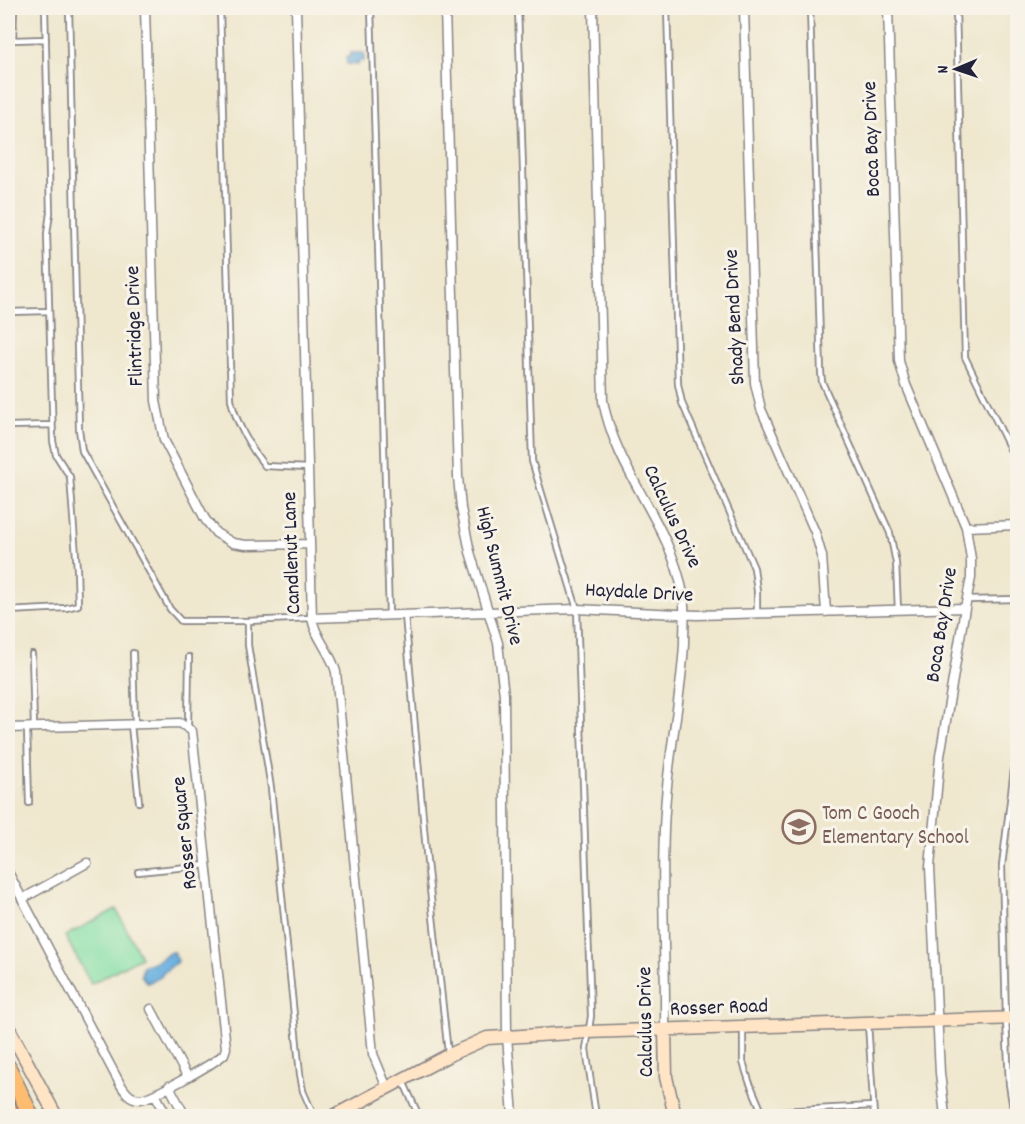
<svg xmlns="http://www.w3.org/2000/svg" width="1025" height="1124" viewBox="0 0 1025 1124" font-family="Dekko,sans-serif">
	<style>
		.green { fill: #84dfa5; stroke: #538070; stroke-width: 1.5 }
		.water { fill: #68afdf; stroke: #45688d; stroke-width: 1.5 }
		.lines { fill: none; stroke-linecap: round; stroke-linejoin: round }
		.lane-casing { stroke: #888484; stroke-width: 8 }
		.street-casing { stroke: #888484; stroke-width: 11 }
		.secondary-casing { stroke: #888484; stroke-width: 15 }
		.highway-casing { stroke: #888484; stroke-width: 18 }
		.lane { stroke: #fff; stroke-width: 4.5 }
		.street { stroke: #fff; stroke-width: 8 }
		.secondary { stroke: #ffe4c6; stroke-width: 12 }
		.highway { stroke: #febc70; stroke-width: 15 }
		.labels { text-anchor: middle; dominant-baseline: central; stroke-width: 6; stroke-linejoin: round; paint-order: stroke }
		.street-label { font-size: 21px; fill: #22223b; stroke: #f7f3e8 }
		.education-label { font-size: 21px; fill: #785e54; stroke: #f7f3e8; text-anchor: start }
	</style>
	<rect width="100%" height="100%" fill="#f7f3e8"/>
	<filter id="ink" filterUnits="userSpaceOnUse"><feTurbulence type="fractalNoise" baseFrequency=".0167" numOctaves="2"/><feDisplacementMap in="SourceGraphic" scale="12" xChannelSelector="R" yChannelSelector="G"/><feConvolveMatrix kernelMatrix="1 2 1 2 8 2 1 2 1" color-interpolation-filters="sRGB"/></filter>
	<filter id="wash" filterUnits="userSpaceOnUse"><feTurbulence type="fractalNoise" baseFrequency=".008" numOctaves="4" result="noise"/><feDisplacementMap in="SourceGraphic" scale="24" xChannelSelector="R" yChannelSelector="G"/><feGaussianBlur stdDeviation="1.35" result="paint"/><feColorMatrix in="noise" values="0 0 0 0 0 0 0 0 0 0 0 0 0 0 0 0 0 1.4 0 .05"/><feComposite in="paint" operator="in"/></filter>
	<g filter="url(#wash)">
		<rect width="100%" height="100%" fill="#efe7ce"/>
		<!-- green -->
		<path class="green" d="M116,909L141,957L91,984L65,936Z"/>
		<!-- water -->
		<path class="water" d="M350,53H364V61H359L358,64H347L346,57H350Z
			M171,952H174L178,961L162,974L161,977L147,983L141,975L143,966L157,961Z"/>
	</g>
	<g filter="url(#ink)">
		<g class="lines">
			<!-- lane casing -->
			<g class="lane-casing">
				<path id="lane" d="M14,8L13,40L46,39
					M69,8L79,429L82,451L170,609L181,621H248L311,618
					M220,8L231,400C236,422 250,448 265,466L308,468
					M371,8L389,615
					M518,8L532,461L577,609L591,1016L586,1049L596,1116
					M667,8L678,384L682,403L754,568L757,591V613
					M810,8L821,372L822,382L890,533L896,563L898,610
					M956,8L965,357L1010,449H1018
					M8,312L49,311
					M8,426L52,425
					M967,600L1018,599
					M8,611L66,608L78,605L77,569L70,477L56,455L53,441L47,234L50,213L45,8
					M405,615L427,862L448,1053
					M248,621V645L271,788L300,1074L303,1091L314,1116
					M133,653L135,725
					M32,654L34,728
					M131,725L139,802
					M188,727L189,657
					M27,728L29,803
					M138,872L207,865
					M868,1023L874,1116
					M743,1028V1062L749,1081L762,1112
					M403,1081L419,1116
					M761,1116L762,1112L872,1106
					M1014,1116L1009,1084L1006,1019L1002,866L1018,737"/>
			</g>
			<!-- street casing -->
			<g class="street-casing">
				<path id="street" d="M145,8L156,401L164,440L205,519L216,533L233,543L246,545L310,544
					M296,8L312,618C315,638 331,652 336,672L373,1054L387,1088
					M445,8L458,477L461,508L470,552L498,643L504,695L507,1036L513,1116
					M593,8L603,401C616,471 669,523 682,589C686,607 684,626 684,644C681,700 668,755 665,811C660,884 666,957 665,1030
					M744,8L755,383L761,409L815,532L822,556L826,612
					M888,8L899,361L906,385L966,527L971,559V578L965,608L940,756L930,867L940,1073L945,1116
					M966,527L1018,525
					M312,618L577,609L697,615L965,608
					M8,728L180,723L192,731L226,1048L224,1054C215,1063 151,1099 140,1099C129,1099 124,1090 119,1082L8,872
					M22,899L87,863
					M151,1009L187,1076
					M169,1086L185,1116
					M155,1094L167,1116"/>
			</g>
			<!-- secondary casing -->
			<g class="secondary-casing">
				<path id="secondary" d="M8,1027L56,1116
					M665,1030L666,1077L675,1116
					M334,1116L449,1055L487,1038L588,1032L1018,1018"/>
			</g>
			<!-- highway casing -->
			<g class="highway-casing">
				<path id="highway" d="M8,1067L31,1116
					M8,1107L12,1116"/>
			</g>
			<!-- lane -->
			<use href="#lane" class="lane"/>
			<!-- street -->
			<use href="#street" class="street"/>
			<!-- secondary -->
			<use href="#secondary" class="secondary"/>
			<!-- highway -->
			<use href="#highway" class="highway"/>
		</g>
	</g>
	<!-- icons -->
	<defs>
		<g id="school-ring" transform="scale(1.725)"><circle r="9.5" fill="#f7f3e8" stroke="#8d6e63" stroke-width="1.5"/><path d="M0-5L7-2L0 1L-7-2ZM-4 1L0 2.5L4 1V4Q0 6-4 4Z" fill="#8d6e63"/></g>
	</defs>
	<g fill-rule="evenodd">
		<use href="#school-ring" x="799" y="827"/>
	</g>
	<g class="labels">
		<!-- street labels -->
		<g class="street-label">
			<text transform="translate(873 139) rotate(-92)">Boca Bay Drive</text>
			<text transform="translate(736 317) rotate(-93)">Shady Bend Drive</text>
			<text transform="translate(136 326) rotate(-92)">Flintridge Drive</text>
			<text transform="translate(671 517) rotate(65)">Calculus Drive</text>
			<text transform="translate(293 553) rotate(-92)">Candlenut Lane</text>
			<text transform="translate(498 576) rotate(76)">High Summit Drive</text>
			<text transform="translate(639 594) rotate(3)">Haydale Drive</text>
			<text transform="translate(943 625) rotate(-81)">Boca Bay Drive</text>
			<text transform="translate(186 833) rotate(-96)">Rosser Square</text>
			<text transform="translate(719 1009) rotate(-2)">Rosser Road</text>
			<text transform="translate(647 1022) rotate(-91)">Calculus Drive</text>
		</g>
		<!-- education labels -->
		<g class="education-label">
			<text x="822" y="815">Tom C Gooch<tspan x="822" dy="24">Elementary School</tspan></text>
		</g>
	</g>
	<!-- margin -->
	<rect width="1025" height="1124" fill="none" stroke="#f7f3e8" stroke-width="30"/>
	<!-- north arrow -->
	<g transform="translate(956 69) rotate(268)" stroke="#f7f3e8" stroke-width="4.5" paint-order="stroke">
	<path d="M0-4.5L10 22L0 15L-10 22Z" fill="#22223b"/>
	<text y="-9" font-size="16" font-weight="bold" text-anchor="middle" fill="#22223b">N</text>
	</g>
</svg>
